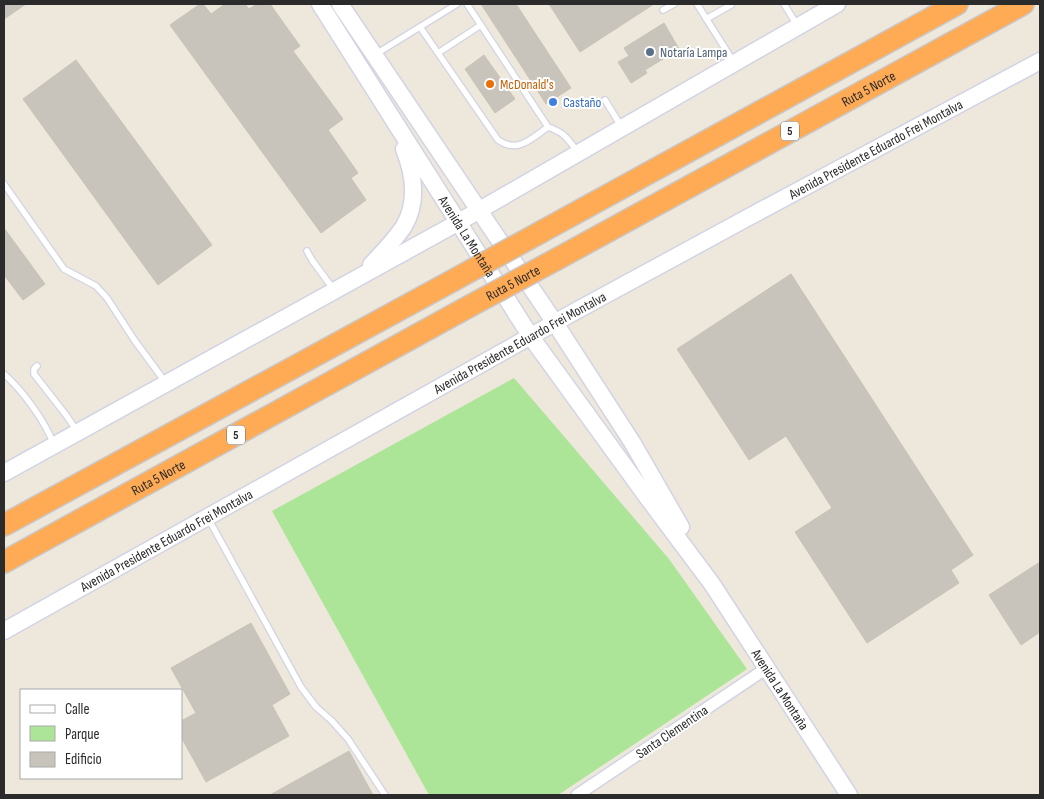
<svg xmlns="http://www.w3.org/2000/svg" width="1044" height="799" viewBox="0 0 1044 799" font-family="'Sofia Sans Condensed',sans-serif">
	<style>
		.green { fill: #ace597 }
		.building { fill: #c8c4bc; stroke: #c8c3b6 }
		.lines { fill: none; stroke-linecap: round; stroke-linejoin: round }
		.lane-casing { stroke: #d2d4e4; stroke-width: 8 }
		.street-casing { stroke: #d2d4e4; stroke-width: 14 }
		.secondary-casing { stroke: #d2d4e4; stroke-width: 19 }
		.highway-casing { stroke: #c8c8c8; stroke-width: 24 }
		.lane { stroke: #fff; stroke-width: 5.5 }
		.street { stroke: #fff; stroke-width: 11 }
		.secondary { stroke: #fff; stroke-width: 16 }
		.highway { stroke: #fa5; stroke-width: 21 }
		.highway-bridge-casing { stroke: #c8c8c8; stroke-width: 24; stroke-linecap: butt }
		.highway-bridge { stroke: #fa5; stroke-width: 21 }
		.service-dot { fill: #5c6f8a; stroke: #fff; stroke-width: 2 }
		.food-dot { fill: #e8710a; stroke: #fff; stroke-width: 2 }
		.shop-dot { fill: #3f7fe0; stroke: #fff; stroke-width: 2 }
		.labels { text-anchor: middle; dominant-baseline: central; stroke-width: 4; stroke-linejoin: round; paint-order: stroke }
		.shield { fill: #fff; stroke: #6b6b6b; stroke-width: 1 }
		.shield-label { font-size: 12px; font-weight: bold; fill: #2b2b2b }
		.service-label { font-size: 14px; fill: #4e5e75; stroke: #fff; text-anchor: start }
		.food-label { font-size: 14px; fill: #c56008; stroke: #fff; text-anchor: start }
		.street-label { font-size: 14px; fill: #2b2b2b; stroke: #fff }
		.shop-label { font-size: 14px; fill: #366cbe; stroke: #fff; text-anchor: start }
	</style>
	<rect width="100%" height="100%" fill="#ede7dc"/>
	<!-- green -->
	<path class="green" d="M514,378L669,559L747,669L558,795H429L272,511Z"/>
	<!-- building -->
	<path class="building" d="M4,4H26L4,19Z
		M200,4H203L211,14L225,4H245L249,9L257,4H270L300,46L293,51L343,119L328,130L358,173L351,178L366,200L321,233L170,25Z
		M481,4H516L571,88L546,104Z
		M549,4H654L580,52Z
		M664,23L679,49L645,70L647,73L631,83L618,62L629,56L624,48Z
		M484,55L515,99L495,113L465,69Z
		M76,60L212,245L158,285L23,99Z
		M4,228L45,284L23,300L4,275Z
		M791,274L973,555L951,570L959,583L867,643L795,532L832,508L786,436L749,460L677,349Z
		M1040,562V632L1021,645L989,595Z
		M251,623L290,694L272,705L289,736L206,782L181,737V721L196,713L171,668Z
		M349,751L373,795H270Z"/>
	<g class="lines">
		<!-- lane casing -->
		<g class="lane-casing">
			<path id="lane" d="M467,4L548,127C565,133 567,138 577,151
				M697,4L733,61
				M784,4L797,25
				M663,10L674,4
				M706,19L731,5
				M420,27L498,140C518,154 532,138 548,127
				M438,53L481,25
				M376,54L457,4
				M605,100L621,126
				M4,184L64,269L96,286L107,298L135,341L166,383
				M307,251L312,260L334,290
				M37,366L34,369V374L66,415L77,431
				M4,374C23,391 45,421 54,445
				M208,518L301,687L316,707L332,721L348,739L385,795"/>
		</g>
		<!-- street casing -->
		<g class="street-casing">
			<path id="street" d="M577,795L767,668"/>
		</g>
		<!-- secondary casing -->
		<g class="secondary-casing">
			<g id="secondary">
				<path id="s1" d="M320,4L531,337L647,497L712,584L849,795"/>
				<path d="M340,4L555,323L632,442L681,527"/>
				<path d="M371,265C382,253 395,240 404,226C418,202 414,174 404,149"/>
				<path d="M4,473L457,223L837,4"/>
				<path id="s2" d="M4,631L574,312L747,218L1040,61"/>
			</g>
		</g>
		<!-- highway casing -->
		<g class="highway-casing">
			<g id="highway">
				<path d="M541,232L957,4"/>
				<path id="s3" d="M557,259L1023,4"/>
				<path d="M4,525L452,281"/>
				<path id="s4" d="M4,562L468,307"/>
			</g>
		</g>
		<!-- lane -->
		<use href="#lane" class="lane"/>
		<!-- street -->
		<use href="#street" class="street"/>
		<!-- secondary -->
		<use href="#secondary" class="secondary"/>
		<!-- highway -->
		<use href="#highway" class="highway"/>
		<!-- highway-bridge casing -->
		<g class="highway-bridge-casing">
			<g id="highway-bridge">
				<path d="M452,281L541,232"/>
				<path id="s5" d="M468,307L557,259"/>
			</g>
		</g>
		<!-- highway-bridge -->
		<use href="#highway-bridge" class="highway-bridge"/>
	</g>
	<!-- markers -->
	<circle class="service-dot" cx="650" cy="52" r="5"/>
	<circle class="food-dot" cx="490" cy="84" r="5"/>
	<circle class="shop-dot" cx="553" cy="102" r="5"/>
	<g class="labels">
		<!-- shield labels -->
		<g class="shield">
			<rect x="781" y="121.5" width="18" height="19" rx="4"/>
			<rect x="227" y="425.5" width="18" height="19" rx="4"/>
		</g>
		<g class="shield-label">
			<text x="790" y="131">5</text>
			<text x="236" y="435">5</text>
		</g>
		<!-- service labels -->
		<g class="service-label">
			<text x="660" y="52">Notaría Lampa</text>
		</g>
		<!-- food labels -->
		<g class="food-label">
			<text x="500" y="84">McDonald's</text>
		</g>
		<!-- street labels -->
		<g class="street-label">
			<text stroke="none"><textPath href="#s3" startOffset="355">Ruta 5 Norte</textPath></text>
			<text stroke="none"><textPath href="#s2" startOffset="996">Avenida Presidente Eduardo Frei Montalva</textPath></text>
			<text stroke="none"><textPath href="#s1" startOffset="275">Avenida La Montaña</textPath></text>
			<text stroke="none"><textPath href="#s5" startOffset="51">Ruta 5 Norte</textPath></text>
			<text stroke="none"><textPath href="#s2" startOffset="591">Avenida Presidente Eduardo Frei Montalva</textPath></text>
			<text stroke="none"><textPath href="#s4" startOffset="176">Ruta 5 Norte</textPath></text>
			<text stroke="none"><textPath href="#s2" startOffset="186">Avenida Presidente Eduardo Frei Montalva</textPath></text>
			<text stroke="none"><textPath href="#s1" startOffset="826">Avenida La Montaña</textPath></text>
			<text transform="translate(672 732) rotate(-34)">Santa Clementina</text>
		</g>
		<!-- shop labels -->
		<g class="shop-label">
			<text x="563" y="102">Castaño</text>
		</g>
	</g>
	<!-- border -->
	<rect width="1044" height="799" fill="none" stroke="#2b2b2b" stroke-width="10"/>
	<!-- legend -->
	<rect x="20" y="689" width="162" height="90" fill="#ffffff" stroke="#aaaaaa"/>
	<rect x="30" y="705" width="25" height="8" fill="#ffffff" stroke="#aaaaaa"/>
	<text x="65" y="714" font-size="15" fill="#2b2b2b">Calle</text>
	<rect x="30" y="726" width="25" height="15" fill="#ace597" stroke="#aaaaaa"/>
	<text x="65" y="739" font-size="15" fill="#2b2b2b">Parque</text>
	<rect x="30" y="752" width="25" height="15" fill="#c8c4bc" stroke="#aaaaaa"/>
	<text x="65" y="764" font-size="15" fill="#2b2b2b">Edificio</text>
</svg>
